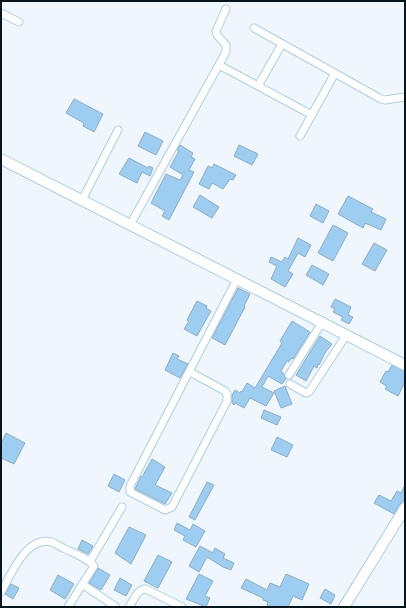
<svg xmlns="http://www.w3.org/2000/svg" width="406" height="608" viewBox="0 0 406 608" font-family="'Roboto Condensed',sans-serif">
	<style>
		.building { fill: #9dcef1; stroke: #8dacc3 }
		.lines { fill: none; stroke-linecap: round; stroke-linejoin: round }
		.street-casing { stroke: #adcee5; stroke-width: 9 }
		.secondary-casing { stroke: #adcee5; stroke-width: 12 }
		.street { stroke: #fff; stroke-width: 7 }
		.secondary { stroke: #fff; stroke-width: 10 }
	</style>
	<rect width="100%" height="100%" fill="#f0f7fc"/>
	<!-- building -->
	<path class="building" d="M74,99L103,114L94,132L83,126L84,123L66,113Z
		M145,132L163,141L156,155L138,146Z
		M180,145L193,153L191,157L195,159L189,170L194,172L169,220L162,216L165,211L151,203L166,174L180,180L183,175L170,167L179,151L177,150Z
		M239,145L258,154L252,165L234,156Z
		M129,158L148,168L149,166L153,168L150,176L142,172L137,183L119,174Z
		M214,164L236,175L233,180L230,179L223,189L212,183L209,189L199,184L208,166L212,168Z
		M200,195L219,207L212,218L193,207Z
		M348,196L373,209L371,212L386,219L381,230L365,223L363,228L338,214Z
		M316,204L329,211L323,223L310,216Z
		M333,225L348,233L333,261L318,253Z
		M298,238L311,245L305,257L298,253L288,271L293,274L285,287L271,279L277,266L269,262L271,257L282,262L285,257L288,259Z
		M374,243L387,250L375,271L362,264Z
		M312,265L329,274L323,285L306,275Z
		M238,288L250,294L244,306L245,307L225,345L212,338Z
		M335,299L351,307L348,315L353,317L349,324L341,320L343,317L333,312L335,309L331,307Z
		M197,301L207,306L206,308L211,311L197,336L184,329L189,321L187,320Z
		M292,321L310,332L293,359L291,358L289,362L287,361L281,371L284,374L286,379L282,384L268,376L262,387L274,393L266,406L250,398L244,408L235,403L234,405L232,403V395L235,390L240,393L241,391L242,392L247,383L255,388L282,343L280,341Z
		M320,336L332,344L325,353L319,365L318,364L317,368L314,366L306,381L296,375Z
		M173,353L179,356L177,359L188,364L180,378L165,370Z
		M392,365L405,371V382L398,396L385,389L387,386L380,382L386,371L388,372Z
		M285,386L292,404L281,408L274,391Z
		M264,410L281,417L277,425L261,418Z
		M6,433L25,443L14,464L1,458V444Z
		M277,437L293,445L287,457L271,450Z
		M152,459L165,467L155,485L172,493L165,504L135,489L141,476L142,477Z
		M114,474L125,480L119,492L108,486Z
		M207,482L214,485L195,520L189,517Z
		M405,485V499L399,505L394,514L374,503L379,495L391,501L397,491L401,493Z
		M177,523L190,530L193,524L205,531L196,547L183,540L185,536L174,530Z
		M129,527L146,535L131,564L115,553Z
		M82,540L93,546L88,554L78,549Z
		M200,546L213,553L215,548L225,554L223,558L234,563L231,570L223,567L207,557L199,572L189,566Z
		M158,555L172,562L158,588L144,581Z
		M98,568L110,575L101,590L89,583Z
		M199,574L213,581L205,596L210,598L206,607L186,599Z
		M286,574L309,584L302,600L293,596L288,607H271L267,605L268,602L263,600V598L241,588L246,579L267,590L270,583L280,587Z
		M58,575L74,584L65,599L50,590Z
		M120,578L132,585L126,596L114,590Z
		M11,584L19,588L13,599L5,594Z
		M325,589L335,595L331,604L320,598Z"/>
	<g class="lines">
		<!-- street casing -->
		<g class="street-casing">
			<path id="street" d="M1,13L19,22
				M254,28L381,99L385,100L405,97
				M219,65L312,115
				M258,86L282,44
				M300,136L335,73
				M82,200L118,130
				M130,225L226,52V45L217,35L216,31L226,9
				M190,372L225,391L227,394V401L172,507L165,510L130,492V486L237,279
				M289,375L323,321
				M290,384L306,393L309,392L347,334
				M89,560L92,558L122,507
				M82,584L116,607
				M1,592C11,575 26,535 52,542C56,544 61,547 65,549C76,554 87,558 94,566L68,607
				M129,607C134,600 137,589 146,589L182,607"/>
		</g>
		<!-- secondary casing -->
		<g class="secondary-casing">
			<path id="secondary" d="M1,159L405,365
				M344,607L405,508"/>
		</g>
		<!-- street -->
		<use href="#street" class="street"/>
		<!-- secondary -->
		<use href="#secondary" class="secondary"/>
	</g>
	<!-- border -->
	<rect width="406" height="608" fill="none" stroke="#09151d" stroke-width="4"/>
</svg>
